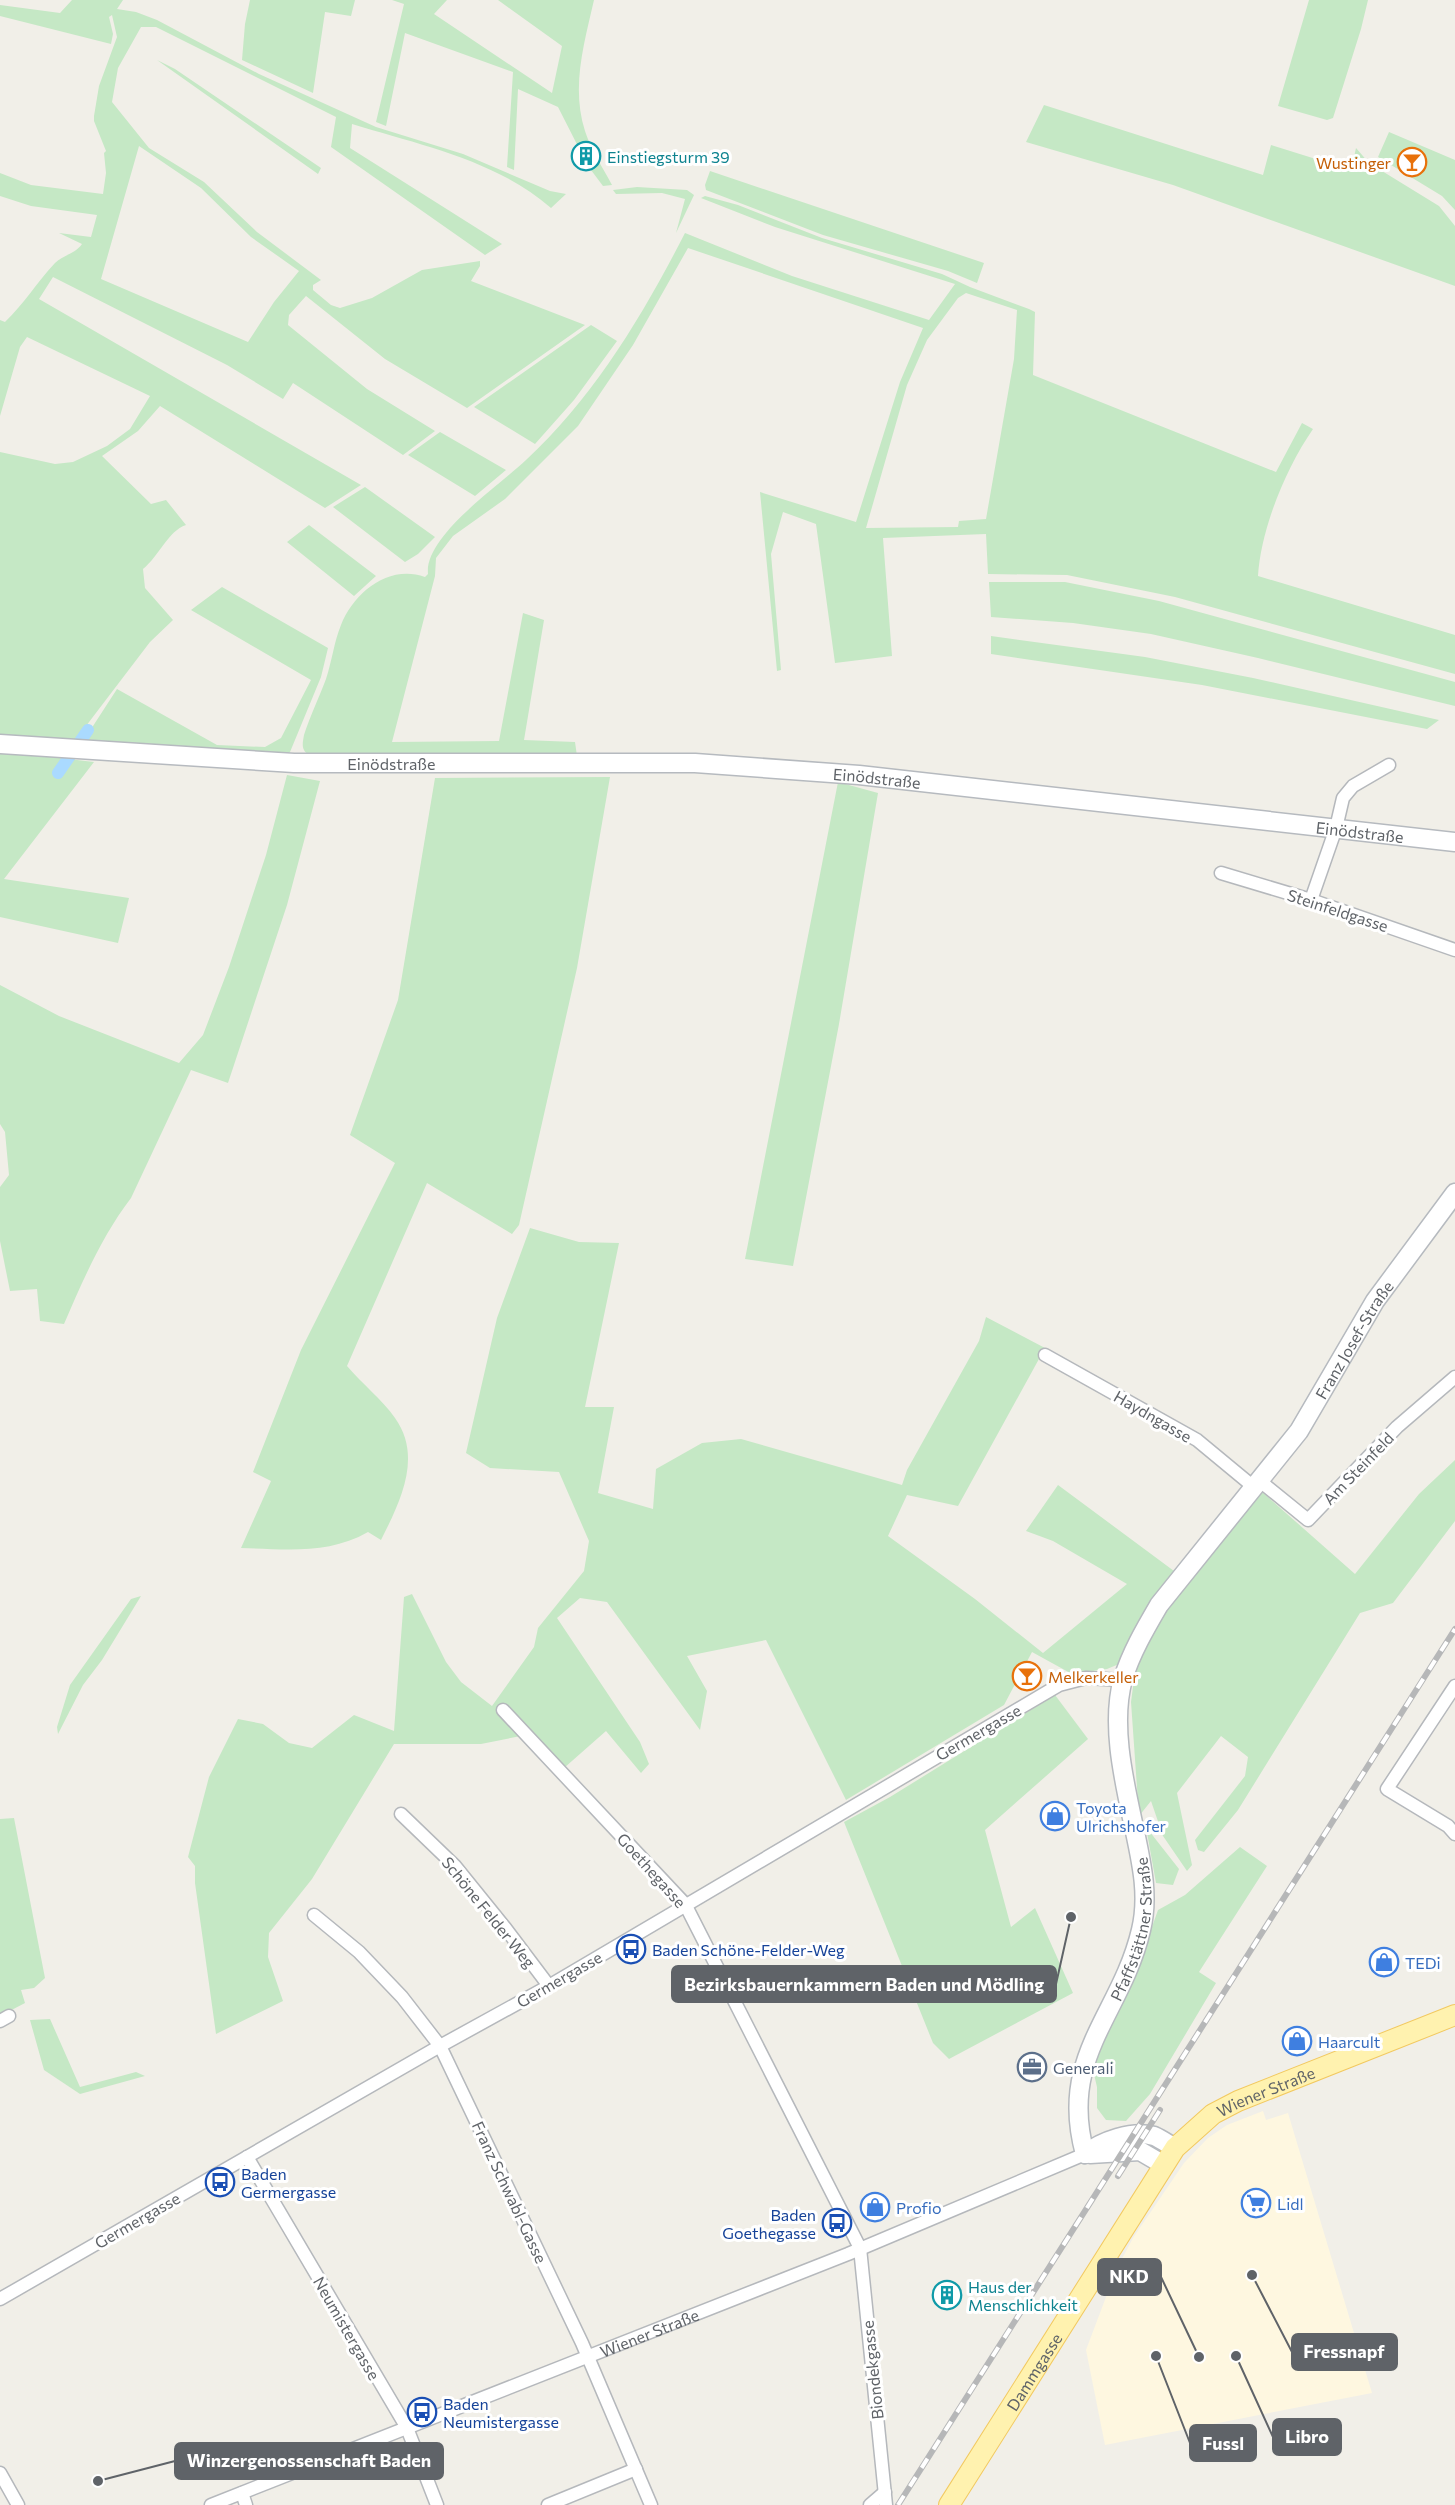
<svg xmlns="http://www.w3.org/2000/svg" width="1455" height="2505" viewBox="0 0 1455 2505" font-family="Commissioner,sans-serif">
	<style>
		.commercial { fill: #fef7e0 }
		.green { fill: #c5e8c5; fill-rule: evenodd }
		.lines { fill: none; stroke-linecap: round; stroke-linejoin: round }
		.canal { stroke: #aadaff; stroke-width: 12 }
		.street-casing { stroke: #b5b8bc; stroke-width: 15 }
		.secondary-casing { stroke: #b6babf; stroke-width: 21 }
		.primary-casing { stroke: #f2c960; stroke-width: 22 }
		.street { stroke: #fff; stroke-width: 12 }
		.secondary { stroke: #fff; stroke-width: 18 }
		.primary { stroke: #fff2af; stroke-width: 20 }
		.rail-casing { stroke: #b6b7b8; stroke-width: 6 }
		.rail { stroke: #fff; stroke-width: 4; stroke-dasharray: 11; stroke-linecap: butt }
		.labels { text-anchor: middle; dominant-baseline: central; stroke-width: 6; stroke-linejoin: round; paint-order: stroke }
		.culture-label { font-size: 16px; fill: #0d838f; stroke: #fff; text-anchor: start }
		.food-label { font-size: 16px; fill: #c56008; stroke: #fff; text-anchor: end }
		.street-label { font-size: 16px; fill: #5f6368; stroke: #fff }
		.shop-label { font-size: 16px; fill: #366cbe; stroke: #fff; text-anchor: start }
		.transit-label { font-size: 16px; fill: #164399; stroke: #fff; text-anchor: start }
		.service-label { font-size: 16px; fill: #4e5e75; stroke: #fff; text-anchor: start }
		.leader { fill: none; stroke: #5f6368; stroke-width: 2 }
		.callout-dot { fill: #5f6368; stroke: #fff; stroke-width: 2 }
		.callout { fill: #5f6368; stroke: #5f6368; stroke-width: 2 }
		.callout-label { font-size: 18px; text-anchor: middle; font-weight: bold; fill: #fff }
	</style>
	<rect width="100%" height="100%" fill="#f1efe8"/>
	<!-- commercial -->
	<path class="commercial" d="M1263,2111L1266,2120L1288,2113L1372,2393L1105,2445L1086,2350L1117,2268L1133,2238L1184,2163L1208,2138L1227,2125Z"/>
	<!-- green -->
	<path class="green" d="M72,0H123L117,9L136,12L157,20L259,74L376,127L463,154L550,191L566,194L551,208C496,160 420,145 352,124L350,148L502,244L485,255L331,147L336,117L156,27H141L118,68L112,102L149,148L204,182L257,232L321,280L313,285V290L331,305L340,308L372,298L422,270L480,261V266L471,281L585,325L467,408L385,359L306,296L289,315L288,325L367,389L435,431L403,455L293,383L283,399L227,365L53,277L39,299L361,485L325,508L160,406L138,431L102,456L151,504L166,500L186,525C168,531 159,556 143,569L145,588L173,620L150,642L70,747L0,738V452L55,464L73,462L107,446L130,429L150,396L27,337L20,347L0,416V320L5,322C24,304 37,282 55,263C63,255 75,254 82,244L59,233L91,237L97,215L31,206L0,196V173L31,185L103,194L106,173L104,153L106,151L94,121V116L99,86L117,37L112,15L109,17L113,34L111,44L0,16V5L60,13ZM139,146L201,188L251,237L299,271L274,302L248,342L101,279Z
		M250,0H355L351,16L325,12L313,93L242,60L245,24Z
		M392,0H447L434,14L552,93L562,46L498,0H594C584,44 571,87 585,131C591,150 603,168 612,185L603,186L588,166L558,107L518,89L514,170L507,167L513,72L405,33L386,126L376,122L404,4Z
		M1309,0H1368L1361,29L1333,118L1327,120L1278,106Z
		M157,60L175,69L321,168L318,174Z
		M1044,105L1263,175L1271,145L1351,170L1356,148L1369,163L1439,206L1455,226V286L1173,185L1026,142Z
		M1389,132L1455,160V210L1442,196L1378,157Z
		M710,171L984,263L977,283L948,271L823,235L706,190L705,185Z
		M637,187L687,190L694,195L676,233L685,199L662,193L616,194L613,190Z
		M705,196L738,205L822,238L942,274L970,287L1029,309L1035,312L1033,375L1276,472L1302,423L1313,429C1286,468 1261,528 1258,576L1455,635V674L1175,597L1067,575L988,574L986,534L883,538L892,656L835,663L816,524L783,512L771,554L781,670L777,671L760,492L856,522L900,382L923,328L688,248L633,345L578,426L505,499L453,536L436,558L435,576L392,742L499,741L523,613L544,620L524,740L575,742L577,756L312,757C301,751 302,746 304,735C310,716 319,698 326,679C332,661 334,642 341,625C354,593 388,564 425,577L428,574C424,536 500,485 526,460C594,397 643,315 685,233L792,276L929,320L955,284L775,227L701,198ZM966,293L1017,310L1014,359L986,519L959,521L958,527L866,528L907,385L927,340L958,298Z
		M591,325L617,341L574,400L535,444L474,407Z
		M440,432L506,470L475,496L408,455Z
		M365,487L435,537L418,554L405,562L333,507Z
		M309,525L376,576L354,596L287,542Z
		M989,582H1065L1159,601L1455,682V706L1258,658L1151,634L1073,623L991,617Z
		M222,587L328,648L321,677L290,752L283,756L82,743L117,689L217,745L265,747L281,738L311,680L191,610Z
		M991,636L1145,657L1253,678L1439,720L1427,729L1202,685L991,654Z
		M0,751L94,762L4,879L129,898L118,943L0,917Z
		M287,775L320,781L287,905L228,1083L191,1070L131,1198C102,1236 83,1280 64,1324L40,1321L37,1289L10,1291L0,1241V1187L9,1175L5,1132L0,1124V985L59,1016L179,1063L203,1035L229,967L266,855Z
		M610,777L577,968L519,1225L512,1234L427,1183L347,1366C362,1384 382,1399 395,1418C423,1457 400,1502 381,1540L368,1532C328,1555 285,1549 241,1548L271,1481L253,1472L301,1350L395,1163L350,1135L398,1000L435,778Z
		M838,782L878,793L839,1024L793,1266L745,1259Z
		M530,1228L579,1242L619,1243L585,1407H614L598,1493L653,1509L656,1469L702,1443L741,1439L902,1485L907,1470L979,1341L986,1317L1045,1348L958,1506L907,1495L888,1536L975,1599L1043,1653L1127,1584L1053,1541L1026,1531L1058,1485L1174,1571L1139,1621L1119,1664L1107,1669L1072,1674L1032,1652L1004,1705L846,1800L766,1640L687,1656L707,1691L700,1730L607,1602L580,1598L557,1618L640,1742L649,1764L641,1773L606,1731L564,1768L531,1734L481,1744H394L312,1879L269,1933L268,1957L283,2001L216,2034L195,1883V1866L188,1857L209,1777L238,1719L263,1724L289,1743L312,1748L354,1715L394,1731L404,1597L412,1594L446,1662L461,1682L492,1706L534,1647L538,1628L584,1571L589,1541L559,1472L490,1468L466,1453L497,1318Z
		M1455,1460V1521L1393,1603L1360,1613L1238,1810L1204,1852L1198,1850L1195,1840L1245,1776L1248,1757L1221,1736L1177,1793L1192,1865L1187,1871L1163,1836L1151,1801L1139,1816L1131,1702L1135,1672L1158,1621L1261,1491L1355,1574L1419,1494Z
		M141,1596L102,1660L83,1685L58,1734L57,1727L70,1685L131,1599Z
		M1055,1695L1088,1739L985,1830L1011,1927L1035,1908L1073,1993L949,2059L933,2043L844,1822L890,1797Z
		M14,1818L45,1978L34,1988L21,1990L25,2003L0,2016V1819Z
		M1146,1827L1179,1869L1173,1885L1156,1883Z
		M1240,1847L1267,1866L1199,1972L1216,1983L1150,2094L1126,2121L1106,2120L1097,2108V2087L1092,2066L1137,1969L1158,1910L1185,1895Z
		M50,2019L80,2087L136,2072L145,2076L80,2094L44,2070L30,2020Z"/>
	<g class="lines">
		<!-- canal -->
		<path class="canal" d="M58,773L88,730"/>
		<!-- street casing -->
		<g class="street-casing">
			<g id="street">
				<path d="M1221,873L1311,900L1455,950"/>
				<path d="M1311,900L1336,828L1343,798L1353,786L1389,765"/>
				<path d="M1045,1355L1197,1440L1255,1488"/>
				<path d="M1260,1481L1308,1520L1397,1427L1455,1377"/>
				<path d="M1455,1686L1387,1789L1448,1826L1455,1834"/>
				<path d="M503,1710L685,1904L860,2248L886,2505"/>
				<path d="M401,1814L455,1866L506,1929L549,1986"/>
				<path d="M314,1915L359,1952L402,1997L440,2046L582,2343L651,2505"/>
				<path d="M0,2021L9,2016"/>
				<path d="M247,2157L407,2428L437,2505"/>
				<path d="M0,2299L440,2046L549,1986L1059,1685L1086,1678L1123,1680"/>
				<path d="M0,2473L18,2505"/>
				<path d="M242,2493L246,2505"/>
				<path id="s1" d="M211,2505L848,2254L1085,2154"/>
				<path d="M548,2505L636,2469"/>
				<path d="M870,2505L885,2492"/>
			</g>
		</g>
		<!-- secondary casing -->
		<g class="secondary-casing">
			<g id="secondary">
				<path id="s2" d="M0,744L294,763H695L859,775L1455,842"/>
				<path id="s3" d="M1085,2154C1058,2056 1121,2015 1141,1930C1149,1897 1142,1865 1135,1832C1125,1785 1110,1726 1123,1679C1131,1653 1145,1629 1159,1605L1299,1431L1375,1301L1455,1193"/>
				<path d="M1085,2154C1102,2141 1132,2130 1154,2136C1161,2139 1168,2144 1175,2148"/>
				<path d="M1090,2154L1140,2151L1164,2165"/>
			</g>
		</g>
		<!-- primary casing -->
		<g class="primary-casing">
			<g id="primary">
				<path id="s4" d="M949,2505L1175,2148L1213,2114L1238,2101L1455,2015"/>
			</g>
		</g>
		<!-- street -->
		<use href="#street" class="street"/>
		<!-- secondary -->
		<use href="#secondary" class="secondary"/>
		<!-- primary -->
		<use href="#primary" class="primary"/>
		<!-- rail casing -->
		<g class="rail-casing">
			<path id="rail" d="M1118,2176L1160,2110
				M898,2505L1455,1629"/>
		</g>
		<!-- rail -->
		<use href="#rail" class="rail"/>
	</g>
	<!-- icons -->
	<defs>
		<g id="building-ring" transform="scale(1.5)"><circle r="9.5" fill="#fff" stroke="#0f9aa8" stroke-width="1.5"/><path d="M-4-6H4V6H1V3H-1V6H-4ZM-2.5-4.3h1.7v1.8h-1.7ZM.8-4.3h1.7v1.8H.8ZM-2.5-1h1.7V.8h-1.7ZM.8-1h1.7V.8H.8Z" fill="#0f9aa8"/></g>
		<g id="bar-ring" transform="scale(1.5)"><circle r="9.5" fill="#fff" stroke="#e8710a" stroke-width="1.5"/><path d="M-6-5H6L.8 .8V4.5H3.5V6h-7V4.5H-.8V.8Z" fill="#e8710a"/></g>
		<g id="shop-ring" transform="scale(1.5)"><circle r="9.5" fill="#fff" stroke="#3f7fe0" stroke-width="1.5"/><path d="M-5-2.5h2.3a2.7 3.5 0 0 1 5.4 0H5L5.5 6h-11ZM-1.5-2.5h3a1.5 2.3 0 0 0-3 0Z" fill="#3f7fe0"/></g>
		<g id="bus-ring" transform="scale(1.5)"><circle r="9.5" fill="#fff" stroke="#1a4fb4" stroke-width="1.5"/><path d="M-5-6H5V4H4V6H2V4H-2V6H-4V4H-5ZM-3.5-4V0h7V-4ZM-3.5 1.2v1.5H-2V1.2ZM2 1.2v1.5H3.5V1.2Z" fill="#1a4fb4"/></g>
		<g id="office-ring" transform="scale(1.5)"><circle r="9.5" fill="#fff" stroke="#5c6f8a" stroke-width="1.5"/><path d="M-6-3h4V-5.5h4V-3h4V5H-6ZM-1-4.5V-3h2v-1.5ZM-6 0V1H6V0Z" fill="#5c6f8a"/></g>
		<g id="supermarket-ring" transform="scale(1.5)"><circle r="9.5" fill="#fff" stroke="#3f7fe0" stroke-width="1.5"/><path d="M-6-5.5h2.5l.6 2H6L4.5 2H-2.5L-4.4-4H-6ZM-1.5 3.2a1.3 1.3 0 1 0 .1 0ZM3 3.2a1.3 1.3 0 1 0 .1 0Z" fill="#3f7fe0"/></g>
	</defs>
	<g fill-rule="evenodd">
		<use href="#building-ring" x="586" y="156"/>
		<use href="#bar-ring" x="1412" y="162"/>
		<use href="#bar-ring" x="1027" y="1676"/>
		<use href="#shop-ring" x="1055" y="1816"/>
		<use href="#bus-ring" x="631" y="1949"/>
		<use href="#shop-ring" x="1384" y="1962"/>
		<use href="#shop-ring" x="1297" y="2041"/>
		<use href="#office-ring" x="1032" y="2067"/>
		<use href="#bus-ring" x="220" y="2182"/>
		<use href="#supermarket-ring" x="1256" y="2203"/>
		<use href="#shop-ring" x="875" y="2207"/>
		<use href="#bus-ring" x="837" y="2223"/>
		<use href="#building-ring" x="947" y="2295"/>
		<use href="#bus-ring" x="422" y="2412"/>
	</g>
	<g class="labels">
		<!-- culture labels -->
		<g class="culture-label">
			<text x="607" y="156">Einstiegsturm 39</text>
			<text x="968" y="2286">Haus der<tspan x="968" dy="18">Menschlichkeit</tspan></text>
		</g>
		<!-- food labels -->
		<g class="food-label">
			<text x="1391" y="162">Wustinger</text>
			<text x="1048" y="1676" text-anchor="start">Melkerkeller</text>
		</g>
		<!-- street labels -->
		<g class="street-label">
			<text stroke="none"><textPath href="#s2" startOffset="392">Einödstraße</textPath></text>
			<text stroke="none"><textPath href="#s2" startOffset="878">Einödstraße</textPath></text>
			<text stroke="none"><textPath href="#s2" startOffset="1364">Einödstraße</textPath></text>
			<text transform="translate(1338 910) rotate(18)">Steinfeldgasse</text>
			<text stroke="none"><textPath href="#s3" startOffset="903">Franz Josef-Straße</textPath></text>
			<text transform="translate(1153 1416) rotate(30)">Haydngasse</text>
			<text transform="translate(1358 1468) rotate(-46)">Am Steinfeld</text>
			<text transform="translate(978 1732) rotate(-30)">Germergasse</text>
			<text transform="translate(652 1870) rotate(48)">Goethegasse</text>
			<text transform="translate(489 1912) rotate(51)">Schöne Felder Weg</text>
			<text stroke="none"><textPath href="#s3" startOffset="236">Pfaffstättner Straße</textPath></text>
			<text transform="translate(559 1979) rotate(-30)">Germergasse</text>
			<text stroke="none"><textPath href="#s4" startOffset="531">Wiener Straße</textPath></text>
			<text transform="translate(510 2192) rotate(65)">Franz Schwabl-Gasse</text>
			<text transform="translate(137 2220) rotate(-30)">Germergasse</text>
			<text transform="translate(347 2328) rotate(60)">Neumistergasse</text>
			<text stroke="none"><textPath href="#s1" startOffset="471">Wiener Straße</textPath></text>
			<text transform="translate(872 2370) rotate(-96)">Biondekgasse</text>
			<text stroke="none"><textPath href="#s4" startOffset="158">Dammgasse</textPath></text>
		</g>
		<!-- shop labels -->
		<g class="shop-label">
			<text x="1076" y="1807">Toyota<tspan x="1076" dy="18">Ulrichshofer</tspan></text>
			<text x="1405" y="1962">TEDi</text>
			<text x="1318" y="2041">Haarcult</text>
			<text x="1277" y="2203">Lidl</text>
			<text x="896" y="2207">Profio</text>
		</g>
		<!-- transit labels -->
		<g class="transit-label">
			<text x="652" y="1949">Baden Schöne-Felder-Weg</text>
			<text x="241" y="2173">Baden<tspan x="241" dy="18">Germergasse</tspan></text>
			<text x="816" y="2214" text-anchor="end">Baden<tspan x="816" dy="18">Goethegasse</tspan></text>
			<text x="443" y="2403">Baden<tspan x="443" dy="18">Neumistergasse</tspan></text>
		</g>
		<!-- service labels -->
		<g class="service-label">
			<text x="1053" y="2067">Generali</text>
		</g>
	</g>
	<!-- callouts -->
	<path class="leader" d="M1071 1917L1056 1984M1199 2357L1161 2277M1252 2275L1292 2352M1236 2356L1273 2437M1156 2356L1190 2443M98 2481L175 2461"/>
	<g class="callout-dot">
		<circle cx="1071" cy="1917" r="6"/>
		<circle cx="1199" cy="2357" r="6"/>
		<circle cx="1252" cy="2275" r="6"/>
		<circle cx="1236" cy="2356" r="6"/>
		<circle cx="1156" cy="2356" r="6"/>
		<circle cx="98" cy="2481" r="6"/>
	</g>
	<g class="callout">
		<rect x="672" y="1966" width="384" height="36" rx="6"/>
		<rect x="1098" y="2259" width="63" height="36" rx="6"/>
		<rect x="1292" y="2334" width="105" height="36" rx="6"/>
		<rect x="1273" y="2419" width="68" height="36" rx="6"/>
		<rect x="1190" y="2425" width="66" height="36" rx="6"/>
		<rect x="175" y="2443" width="268" height="36" rx="6"/>
	</g>
	<g class="callout-label">
		<text x="864" y="1991">Bezirksbauernkammern Baden und Mödling</text>
		<text x="1129" y="2283">NKD</text>
		<text x="1344" y="2358">Fressnapf</text>
		<text x="1307" y="2443">Libro</text>
		<text x="1223" y="2450">Fussl</text>
		<text x="309" y="2467">Winzergenossenschaft Baden</text>
	</g>
</svg>
